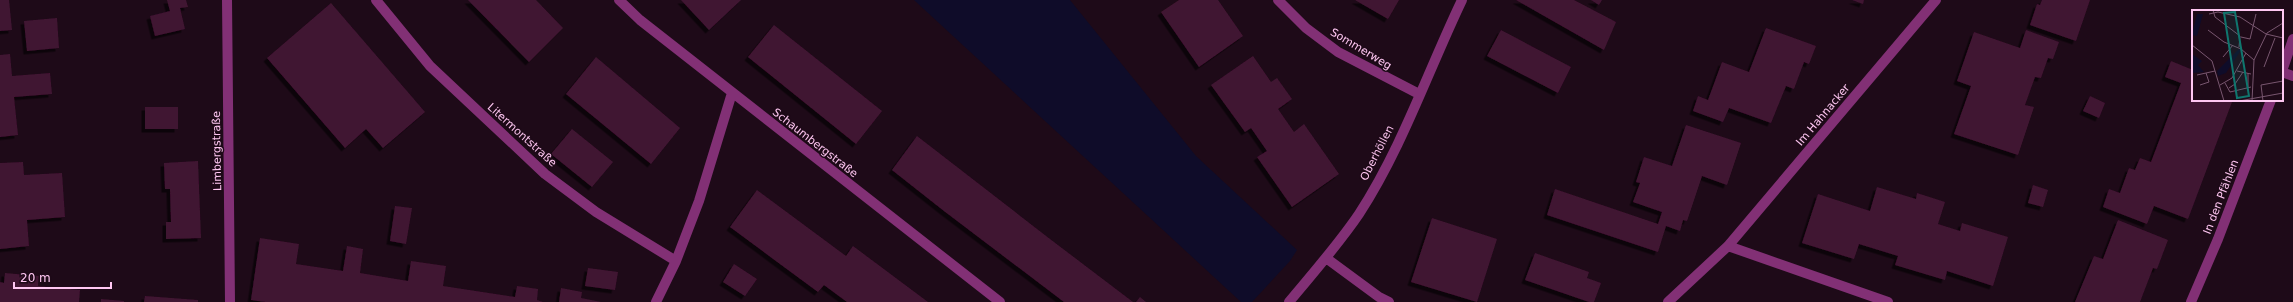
<svg xmlns="http://www.w3.org/2000/svg" width="2293" height="302" viewBox="0 0 2293 302" font-family="'DejaVu Sans',sans-serif">
	<style>
		.green { fill: #0f0c29 }
		.building { fill: #411432; filter: url(#shadow) }
		.lines { fill: none; stroke-linecap: round; stroke-linejoin: round }
		.minor { stroke: #823075; stroke-width: 10 }
		.labels { text-anchor: middle; dominant-baseline: central; stroke-width: 3; stroke-linejoin: round; paint-order: stroke }
		.street-label { font-size: 11px; fill: #ffc7f2; stroke: #1e0a18 }
		.inset-road { fill: none; stroke: #78566f; stroke-width: 1 }
		.view { fill: #0f766e; fill-opacity: 0.15; stroke: #0f766e; stroke-width: 2 }
		.inset-edge { fill: none; stroke: #ffc7f2; stroke-width: 2 }
	</style>
	<defs>
		<filter id="shadow"><feDropShadow dx="-3.5" dy="3.5" stdDeviation="0" flood-color="#0009"/></filter>
	</defs>
	<rect width="100%" height="100%" fill="#1e0a18"/>
	<!-- green -->
	<path class="green" d="M914,0H1070L1196,156L1297,250L1290,261L1252,302H1241Z"/>
	<!-- building -->
	<path class="building" d="M0,0H9L12,30L0,31Z
		M167,0H186L188,7L180,8L185,29L155,36L150,16L170,11Z
		M468,0H536L563,28L529,62Z
		M681,0H741L709,30Z
		M1179,0H1218L1243,36L1199,67L1161,12Z
		M1355,0H1399L1388,19Z
		M1516,0H1574L1616,22L1604,50Z
		M1591,0H1602L1599,5Z
		M1852,0H1864L1863,4Z
		M2042,0H2090L2076,41L2030,25L2037,4L2040,5Z
		M331,3L425,112L383,148L366,129L345,148L267,58Z
		M57,18L59,48L27,51L24,21Z
		M774,25L882,111L856,144L748,57Z
		M1766,28L1816,46L1809,64L1804,62L1794,89L1786,86L1771,123L1729,108L1723,122L1693,111L1698,96L1708,100L1722,62L1749,72Z
		M1501,30L1571,67L1558,93L1487,56Z
		M2026,30L2059,42L2053,59L2048,58L2041,78L2035,77L2025,105L2034,107L2018,155L1954,134L1971,86L1957,81L1974,32L2020,48Z
		M10,54L12,76L50,73L52,94L14,97L18,135L0,137V55Z
		M1253,56L1271,82L1277,78L1292,99L1278,109L1294,132L1304,124L1339,174L1292,207L1257,157L1267,151L1251,128L1245,132L1211,85Z
		M596,57L680,128L651,164L566,94Z
		M2171,61L2193,70V100H2226L2232,102L2188,219L2154,206L2147,224L2103,207L2109,189L2120,193L2129,168L2135,170L2140,158L2151,162L2181,83L2165,77Z
		M2090,96L2105,103L2099,118L2083,111Z
		M145,107H178V129H145Z
		M1686,125L1741,143L1727,185L1702,176L1687,221L1683,220L1680,231L1666,226L1658,252L1547,215L1555,189L1658,224L1662,212L1633,202L1640,183L1636,182L1644,157L1672,166Z
		M572,129L613,162L592,187L551,154Z
		M917,136L1050,239L1133,302H1064L944,211L892,170Z
		M198,161L201,238L166,239V222H171L170,189H165L164,163Z
		M23,162L24,175L62,173L65,217L27,220L29,246L0,249V163Z
		M2033,185L2048,190L2043,207L2028,203Z
		M1877,187L1916,199L1917,193L1945,202L1938,224L1960,231L1962,223L2008,237L1993,286L1947,271L1945,280L1895,265L1898,256L1859,244L1854,259L1802,243L1818,194L1870,211Z
		M757,190L846,256L853,246L928,302H847L824,285L818,292L730,227Z
		M395,206L412,208L406,244L390,241Z
		M1432,218L1497,239L1477,302L1411,282Z
		M2118,220L2168,240L2157,269L2153,268L2140,302H2075L2094,256L2103,259Z
		M260,238L299,244L296,264L343,271L347,246L363,249L360,273L408,281L411,261L446,266L443,286L515,297L517,286L538,289L537,300L543,302H266L251,300Z
		M1535,253L1589,272L1587,278L1601,283L1594,302H1589L1525,280Z
		M734,264L757,279L745,296L723,282Z
		M588,268L618,272L615,290L585,286Z
		M5,273L39,276L38,286L80,290L79,302H0V282L4,283Z
		M561,288L582,292L581,298L601,302H559Z
		M145,296L198,300V302H144Z
		M1140,297L1146,302H1136Z
		M101,299L124,301V302H101Z"/>
	<g class="lines">
		<!-- minor -->
		<path class="minor" d="M227,0L230,302
			M376,0L430,66L545,174L596,212L676,261
			M619,0L640,20L1000,302
			M1278,0L1306,28L1338,52L1419,94
			M2282,71L2293,39
			M2282,72L2293,76
			M1728,246L1888,302
			M1326,258L1379,297L1389,302
			M656,302L676,261L699,201L732,93
			M1289,302C1313,273 1338,245 1359,214C1402,148 1428,71 1462,0
			M1668,302L1728,246L1936,0
			M2191,302L2218,239L2271,100"/>
	</g>
	<g class="labels">
		<!-- street labels -->
		<g class="street-label">
			<text transform="translate(1361 49) rotate(31)">Sommerweg</text>
			<text transform="translate(1823 115) rotate(-50)">Im Hahnacker</text>
			<text transform="translate(522 135) rotate(42)">Litermontstraße</text>
			<text transform="translate(815 143) rotate(38)">Schaumbergstraße</text>
			<text transform="translate(217 151) rotate(-91)">Limbergstraße</text>
			<text transform="translate(1377 153) rotate(-63)">Oberhöllen</text>
			<text transform="translate(2221 197) rotate(-69)">In den Pfählen</text>
		</g>
	</g>
	<!-- overview -->
	<g transform="translate(2192 10)">
		<rect width="91" height="91" fill="#1e0a18"/>
		<path d="M5,4H11L5,26L0,25ZM47,39L49,40L34,63L26,66L25,61ZM0,44L10,51L6,55L12,62L0,63Z" fill="#0f0c29"/>
		<path class="inset-road" d="M21,0L23,7L48,26L47,37M17,4L26,2L48,7L74,24L91,28M16,20L32,32L49,39L62,50M49,27L58,29L64,4M0,35L20,51L32,91M31,47L41,35M72,57L83,28M45,61L59,64M5,65L23,61M33,73L38,82L59,77M8,75L17,72L14,63M28,75L40,68L54,43M37,78L43,74L51,62M56,78V63M47,91L91,83M60,91L62,50L75,23L91,13M71,91L69,75L91,71"/>
		<path class="view" d="M43,2L57,86L45,88L32,3Z"/>
		<rect width="91" height="91" class="inset-edge"/>
	</g>
	<!-- scale -->
	<path d="M14 282v6h97v-6" fill="none" stroke="#ffc7f2" stroke-width="2"/>
	<text x="20" y="282" font-size="12" fill="#ffc7f2" stroke="#1e0a18" stroke-width="3" paint-order="stroke">20 m</text>
</svg>
